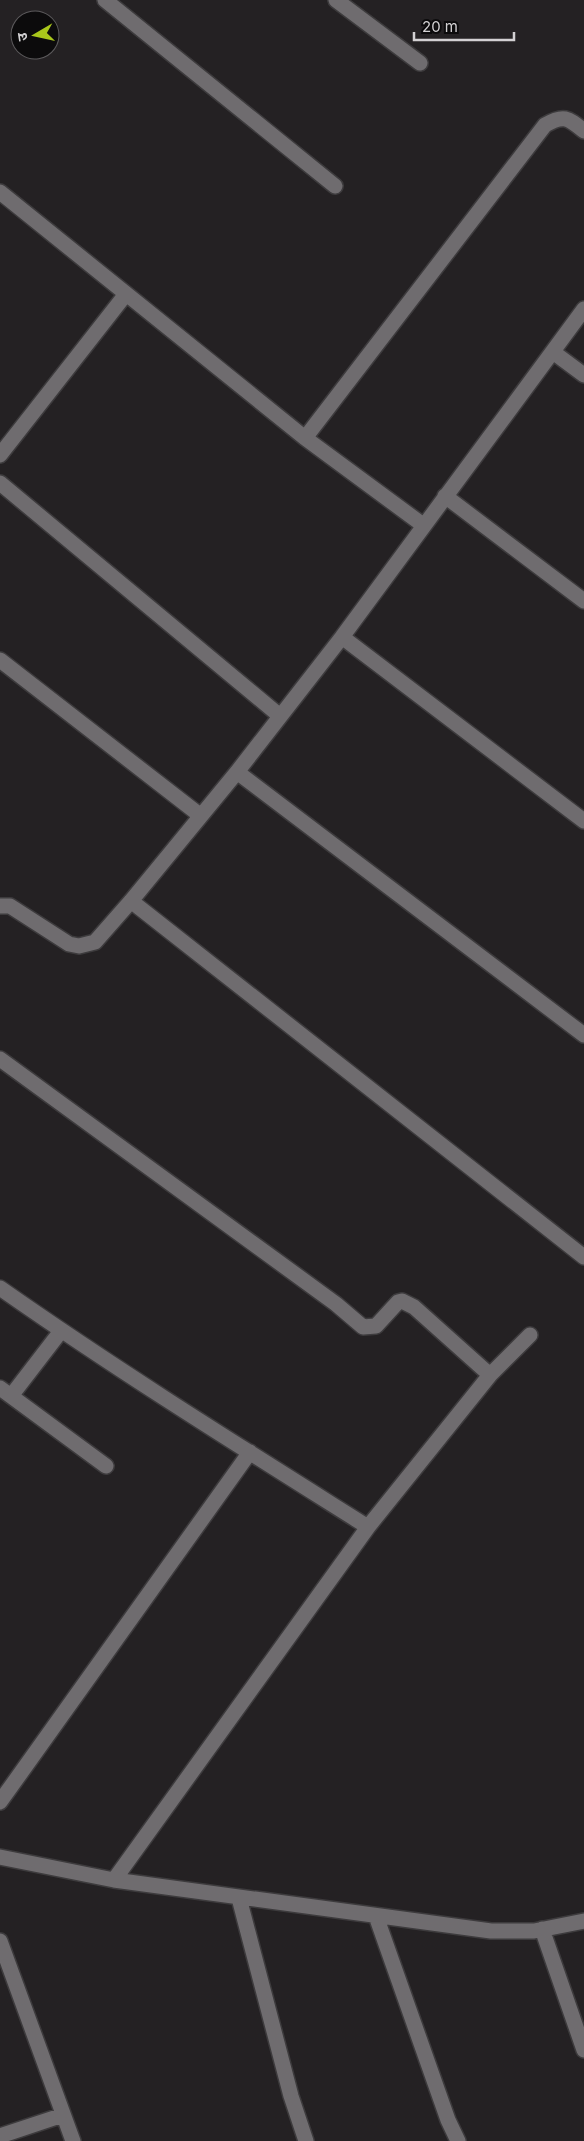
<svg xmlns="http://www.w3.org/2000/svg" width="584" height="2141" viewBox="0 0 584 2141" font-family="Inter,'Noto Sans Devanagari',sans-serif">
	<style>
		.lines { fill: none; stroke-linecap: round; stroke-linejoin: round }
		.street-casing { stroke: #3d3b3d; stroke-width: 18 }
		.street { stroke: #6f6c6f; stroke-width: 15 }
	</style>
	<rect width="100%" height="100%" fill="#242123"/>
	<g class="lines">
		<!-- street casing -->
		<g class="street-casing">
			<path id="street" d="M105,0L335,186
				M336,0L420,63
				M0,192L305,438L423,525
				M553,352L584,375
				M305,438L545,125C564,114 568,118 584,131
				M0,455L126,294
				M0,483L280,716
				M445,496L584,601
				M342,637L584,821
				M0,660L201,816
				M237,772L584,1035
				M131,901L584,1257
				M0,906H10L69,944L79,946L95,942L131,901L237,772L342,637L584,309
				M0,1059L336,1304L363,1327L376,1326L398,1302L402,1301L414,1307L490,1375
				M0,1288C120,1372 244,1449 368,1527
				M0,1388L106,1466
				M11,1396L61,1331
				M0,1802L250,1452
				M0,1857L114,1880L491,1931H534L584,1921
				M114,1880L368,1527L490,1375L530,1335
				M239,1898L291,2096L306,2141
				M376,1916L448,2120L458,2141
				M542,1929L584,2050
				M0,1941L73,2141
				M0,2136L63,2115"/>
		</g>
		<!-- street -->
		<use href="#street" class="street"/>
	</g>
	<!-- north arrow -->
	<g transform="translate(35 35) rotate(261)"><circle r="24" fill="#0c0b0c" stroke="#5c5a5c"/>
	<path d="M0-4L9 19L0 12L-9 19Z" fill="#a9c71b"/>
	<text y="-8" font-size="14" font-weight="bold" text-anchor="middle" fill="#d3d1d3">उ</text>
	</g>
	<!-- scale -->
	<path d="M414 32v8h100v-8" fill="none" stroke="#d3d1d3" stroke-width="2.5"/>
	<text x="422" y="32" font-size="15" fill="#d3d1d3" stroke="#0c0b0c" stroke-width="4" paint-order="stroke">20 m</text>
</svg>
